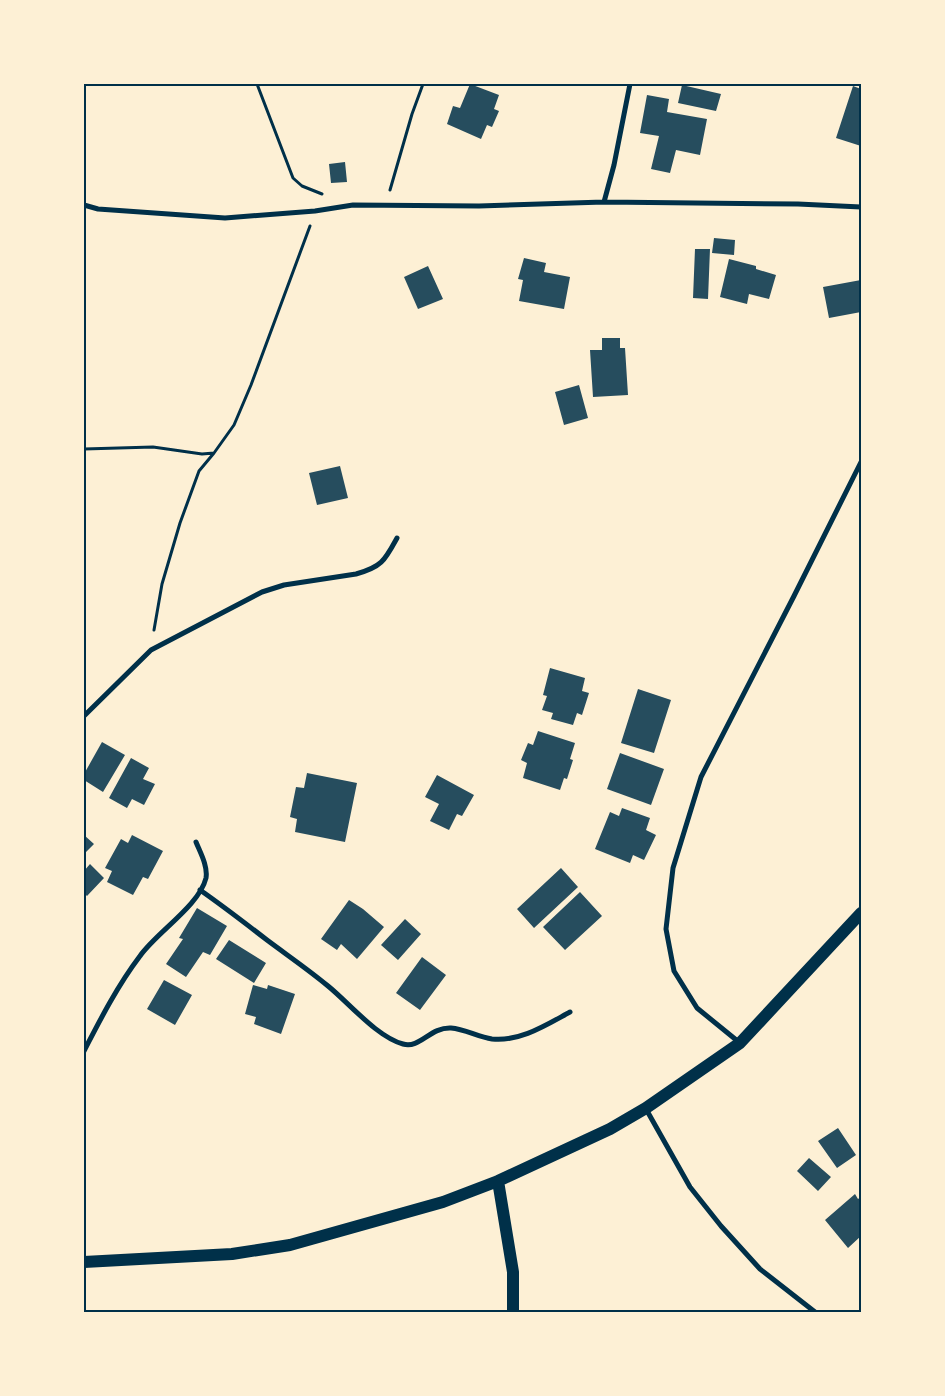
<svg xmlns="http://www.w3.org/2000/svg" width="945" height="1396" viewBox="0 0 945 1396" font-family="'Asap Condensed',sans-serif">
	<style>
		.building { fill: #264d5e }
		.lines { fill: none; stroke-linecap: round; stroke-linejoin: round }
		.path { stroke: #003049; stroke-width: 3 }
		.minor { stroke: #003049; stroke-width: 5 }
		.primary { stroke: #003049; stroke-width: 12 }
		.neatline { fill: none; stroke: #003049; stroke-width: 2 }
	</style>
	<rect width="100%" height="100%" fill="#fdf0d5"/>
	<!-- building -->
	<path class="building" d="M470,84L499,95L494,109L499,111L492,127L487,125L481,139L447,124L453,106L460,108Z
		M682,85L721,94L716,111L678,103Z
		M853,86L861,89V146L836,138Z
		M647,95L669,99L667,112L707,119L700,155L676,150L670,173L651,169L659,136L640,133Z
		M345,162L347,182L331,183L329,164Z
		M714,238L735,240L734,255L712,253Z
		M695,249H710L708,299L693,298Z
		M524,258L546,263L544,272L570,277L564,309L519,301L523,280L518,279Z
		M729,259L756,266V269L776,275L769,299L749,294L747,304L720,297Z
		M428,266L443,299L418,309L404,277Z
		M861,280V312L829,318L823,287Z
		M602,338H620V348H625L628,395L593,397L590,350H602Z
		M579,385L588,418L564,425L555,392Z
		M340,466L348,498L317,505L309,473Z
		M550,668L585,678L582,691L589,693L582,715L577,713L573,725L551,719L553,713L542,710L547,696L543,695Z
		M638,689L671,700L654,753L621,743Z
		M538,731L575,743L570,759L573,760L567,779L564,778L560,790L523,778L527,763L521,760L528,743L533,745Z
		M102,742L125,755L103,792L84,780V774Z
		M620,753L664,769L651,805L607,789Z
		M131,758L149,768L143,779L155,784L144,805L132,799L127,808L109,798Z
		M307,773L357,783L345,842L295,832L297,819L290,817L296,787L304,788Z
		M437,775L474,795L462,816L457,814L449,830L430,821L439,804L425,797Z
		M622,808L650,818L646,830L656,835L644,860L633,855L630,863L595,849L610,812L619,816Z
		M84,835L94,844L84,854Z
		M132,835L163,851L148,879L143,877L133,895L107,882L112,871L105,868L121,839L128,843Z
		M90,864L104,878L87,896L84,893V871Z
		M561,868L578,887L534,928L517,909Z
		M580,892L602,916L565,950L543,927Z
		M349,900L363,909L384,927L357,959L341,944L337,950L321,939Z
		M197,908L227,926L210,955L203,952L186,977L166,964L183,939L179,938Z
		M405,919L421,934L398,960L381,945Z
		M229,940L266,963L254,983L216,959Z
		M422,957L446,975L420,1010L396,993Z
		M164,980L192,995L175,1025L147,1009Z
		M253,985L267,989L268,985L295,994L281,1034L254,1024L256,1017L245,1014Z
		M838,1128L856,1155L837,1168L818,1141Z
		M809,1158L831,1177L818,1191L797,1171Z
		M855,1194L858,1199L861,1197V1236L848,1248L825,1220Z"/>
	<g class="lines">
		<!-- path -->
		<path class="path" d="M257,84L293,178L302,186L322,194
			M390,190L412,114L423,84
			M84,449L153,447L202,454L214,453
			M154,630L162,584L180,523L199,471L214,453L234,425L251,385L310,226"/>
		<!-- minor -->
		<path class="minor" d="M604,202L614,165L630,84
			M84,205L98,209L225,218L315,211L353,205L479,206L604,202L798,204L861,207
			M84,716L151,650L262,592L284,585L356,574C382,567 385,560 397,538
			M200,890C223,906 245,923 267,940C287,955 309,970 328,986C349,1003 377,1037 403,1044C420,1049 430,1027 451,1028C465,1029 478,1037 492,1039C520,1042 546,1025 570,1012
			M740,1043L697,1008L674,971L666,929L673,868L701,777L794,596L861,462
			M84,1051C101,1018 118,985 140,956C157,932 199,906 206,878C208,866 200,852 196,842
			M646,1109L690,1187L721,1226L760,1269L815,1312"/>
		<!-- primary -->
		<path class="primary" d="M498,1181L513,1272V1312
			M84,1262L232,1254L290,1245L443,1202L498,1181L610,1129L646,1108L740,1043L861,913"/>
	</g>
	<!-- border -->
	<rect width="945" height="1396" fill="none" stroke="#fdf0d5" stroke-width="170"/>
	<rect x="85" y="85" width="775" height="1226" class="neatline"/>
</svg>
